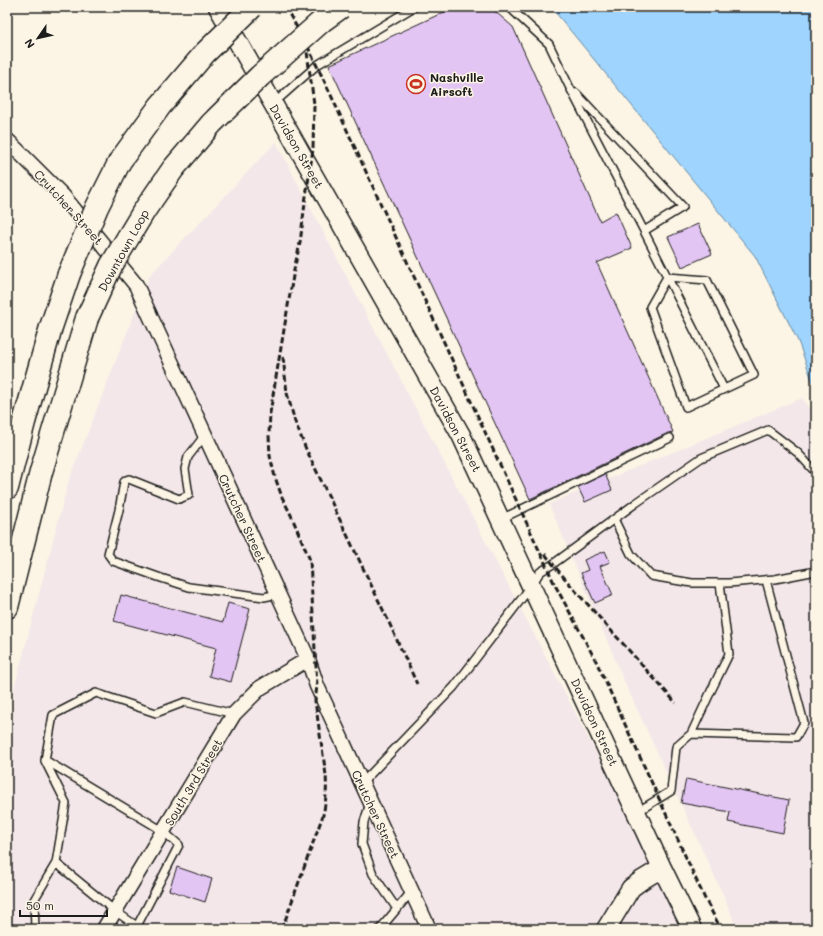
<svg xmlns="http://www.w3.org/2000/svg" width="823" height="936" viewBox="0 0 823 936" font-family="Mali,sans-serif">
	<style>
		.built { fill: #f4e7e9 }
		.water { fill: #9ed4fd; stroke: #6a8aa3 }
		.building { fill: #e3c5f3; stroke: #1c1c1c }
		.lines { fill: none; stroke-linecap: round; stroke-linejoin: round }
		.service-casing { stroke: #1c1c1c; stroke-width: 10 }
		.minor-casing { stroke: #1c1c1c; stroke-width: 17 }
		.tertiary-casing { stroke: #1c1c1c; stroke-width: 21 }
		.motorway-casing { stroke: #1c1c1c; stroke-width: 25 }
		.service { stroke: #fcf5e5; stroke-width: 7 }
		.minor { stroke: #fcf5e5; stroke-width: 14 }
		.tertiary { stroke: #fcf5e5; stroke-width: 18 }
		.motorway { stroke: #fcf5e5; stroke-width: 22 }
		.rail { stroke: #1c1c1c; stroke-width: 3; stroke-dasharray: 6 3; stroke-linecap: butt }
		.motorway-bridge-casing { stroke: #1c1c1c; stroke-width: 25; stroke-linecap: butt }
		.motorway-bridge { stroke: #fcf5e5; stroke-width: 22 }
		.labels { text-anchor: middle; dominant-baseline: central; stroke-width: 3; stroke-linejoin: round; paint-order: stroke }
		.poi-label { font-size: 12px; font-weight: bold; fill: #1c1c1c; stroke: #fcf5e5; text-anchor: start }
		.street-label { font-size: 12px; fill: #1c1c1c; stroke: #fcf5e5 }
	</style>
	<rect width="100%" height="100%" fill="#fcf5e5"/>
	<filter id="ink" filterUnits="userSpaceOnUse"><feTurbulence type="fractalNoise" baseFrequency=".025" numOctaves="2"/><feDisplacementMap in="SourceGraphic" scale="8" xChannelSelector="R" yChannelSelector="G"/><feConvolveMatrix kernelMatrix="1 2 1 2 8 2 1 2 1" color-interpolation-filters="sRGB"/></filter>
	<g filter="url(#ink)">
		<!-- built -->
		<path class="built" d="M276,142L664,882L685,929H14L8,903L14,689L68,483L149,276Z
			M802,398L816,416V929H737L725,899L624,681L549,504Z"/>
		<!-- water -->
		<path class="water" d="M551,7H816V391L798,341L755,256Z"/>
		<!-- building -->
		<path class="building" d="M455,7H490L513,27L600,221L616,212L632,248L597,263L673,432L668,433L530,499L329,65Z
			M698,224L712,254L682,267L668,237Z
			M605,474L612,490L585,502L578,487Z
			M605,551L610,562L600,566L613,595L595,603L581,573L588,570L584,560Z
			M121,595L223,622L228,603L250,609L231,682L209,676L216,648L114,621Z
			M686,779L789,800L783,833L728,822L730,812L681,803Z
			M177,867L212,879L205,902L169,890Z"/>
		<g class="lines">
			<!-- service casing -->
			<g class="service-casing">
				<path id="service" d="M509,7L549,44L569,86L644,231L724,389
					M576,93L683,207L644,231
					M273,104L317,65L414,7
					M667,277L707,280L754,375L686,407L650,307Z
					M205,435L188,457L185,469L189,495L179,499L129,479L126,480L124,482L119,510L108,554L113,561L161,578L189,587L264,597L278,594
					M501,519L670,438
					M614,519L631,554L651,576L692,583H729L775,579L816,571
					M691,734L796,737L804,723L766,580
					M45,761L66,803L56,863L115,911L141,929
					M362,783L454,687L532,585L540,572L553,564L636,503L701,458L768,430L798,453L816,473
					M370,803L364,822L362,844L373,874L397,909
					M637,812L671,791L676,747L691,734L711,691L729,654L720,583
					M137,926L179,845L163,831L45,760L53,715L96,693L156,713L185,702L234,714
					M35,929L34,900L56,863
					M380,929L412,891"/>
			</g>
			<!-- minor casing -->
			<g class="minor-casing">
				<path id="minor" d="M7,140L63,196L136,285L308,659L317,686L429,929
					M104,929L234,714L260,688L308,659"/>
			</g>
			<!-- tertiary casing -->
			<g class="tertiary-casing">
				<path id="tertiary" d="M218,7L461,435L662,868L692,929
					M606,929L631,888L642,880L662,868"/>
			</g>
			<!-- motorway casing -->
			<g class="motorway-casing">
				<path id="motorway" d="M7,488L24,422L51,327L69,274
					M7,607L41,472L87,318"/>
			</g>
			<!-- service -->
			<use href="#service" class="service"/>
			<!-- minor -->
			<use href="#minor" class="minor"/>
			<!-- tertiary -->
			<use href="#tertiary" class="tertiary"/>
			<!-- motorway -->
			<use href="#motorway" class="motorway"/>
			<!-- rail -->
			<path class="rail" d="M285,7L305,41L330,93L555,585L596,661L705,899L721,929
				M283,357L287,393L295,422L306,449L386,616L417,684
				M545,554L556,568L573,588L676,703
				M282,929L323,815C326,802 327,789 326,775L315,701L317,686L310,560L291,515L282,497L275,477L270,456L269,435L270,413L294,270L300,243L305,203L313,149L314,104L307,52"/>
			<!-- motorway-bridge casing -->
			<g class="motorway-bridge-casing">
				<path id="motorway-bridge" d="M69,274L97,207L120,161L160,106L205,53L252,7
					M87,318L111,266L144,211L173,169L212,123L260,76L323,20L341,7"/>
			</g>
			<!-- motorway-bridge -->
			<use href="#motorway-bridge" class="motorway-bridge"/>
		</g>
	</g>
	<!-- icons -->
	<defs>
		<g id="stadium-ring" transform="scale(1)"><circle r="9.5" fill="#fcf5e5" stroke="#c8321e" stroke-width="1.5"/><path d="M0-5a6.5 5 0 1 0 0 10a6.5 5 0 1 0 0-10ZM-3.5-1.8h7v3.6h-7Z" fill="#c8321e"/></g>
	</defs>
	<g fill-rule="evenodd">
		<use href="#stadium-ring" x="416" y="84"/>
	</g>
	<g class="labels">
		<!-- poi labels -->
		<g class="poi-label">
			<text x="430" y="77">Nashville<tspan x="430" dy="14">Airsoft</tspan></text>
		</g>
		<!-- street labels -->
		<g class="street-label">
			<text transform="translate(297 146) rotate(60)">Davidson Street</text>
			<text transform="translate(69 207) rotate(48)">Crutcher Street</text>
			<text transform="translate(123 250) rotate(-61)">Downtown Loop</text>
			<text transform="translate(456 429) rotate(62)">Davidson Street</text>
			<text transform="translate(243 518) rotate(65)">Crutcher Street</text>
			<text transform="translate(595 722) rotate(65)">Davidson Street</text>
			<text transform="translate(193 782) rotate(-59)">South 3rd Street</text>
			<text transform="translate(376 814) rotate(65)">Crutcher Street</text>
		</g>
	</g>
	<!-- margin -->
	<rect width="823" height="936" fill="none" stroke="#fcf5e5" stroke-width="24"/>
	<rect x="12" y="12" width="799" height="912" fill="none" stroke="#1c1c1c" stroke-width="1.5" filter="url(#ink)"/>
	<!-- north arrow -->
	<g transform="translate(38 38) rotate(236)" stroke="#fcf5e5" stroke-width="3" paint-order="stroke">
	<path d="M0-3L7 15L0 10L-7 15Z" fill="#1c1c1c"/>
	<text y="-6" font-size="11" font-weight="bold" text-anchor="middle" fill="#1c1c1c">N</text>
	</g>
	<!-- scale -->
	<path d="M20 910v6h87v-6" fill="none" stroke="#1c1c1c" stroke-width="2"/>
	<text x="26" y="910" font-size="12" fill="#1c1c1c" stroke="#fcf5e5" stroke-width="3" paint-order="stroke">50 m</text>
</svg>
